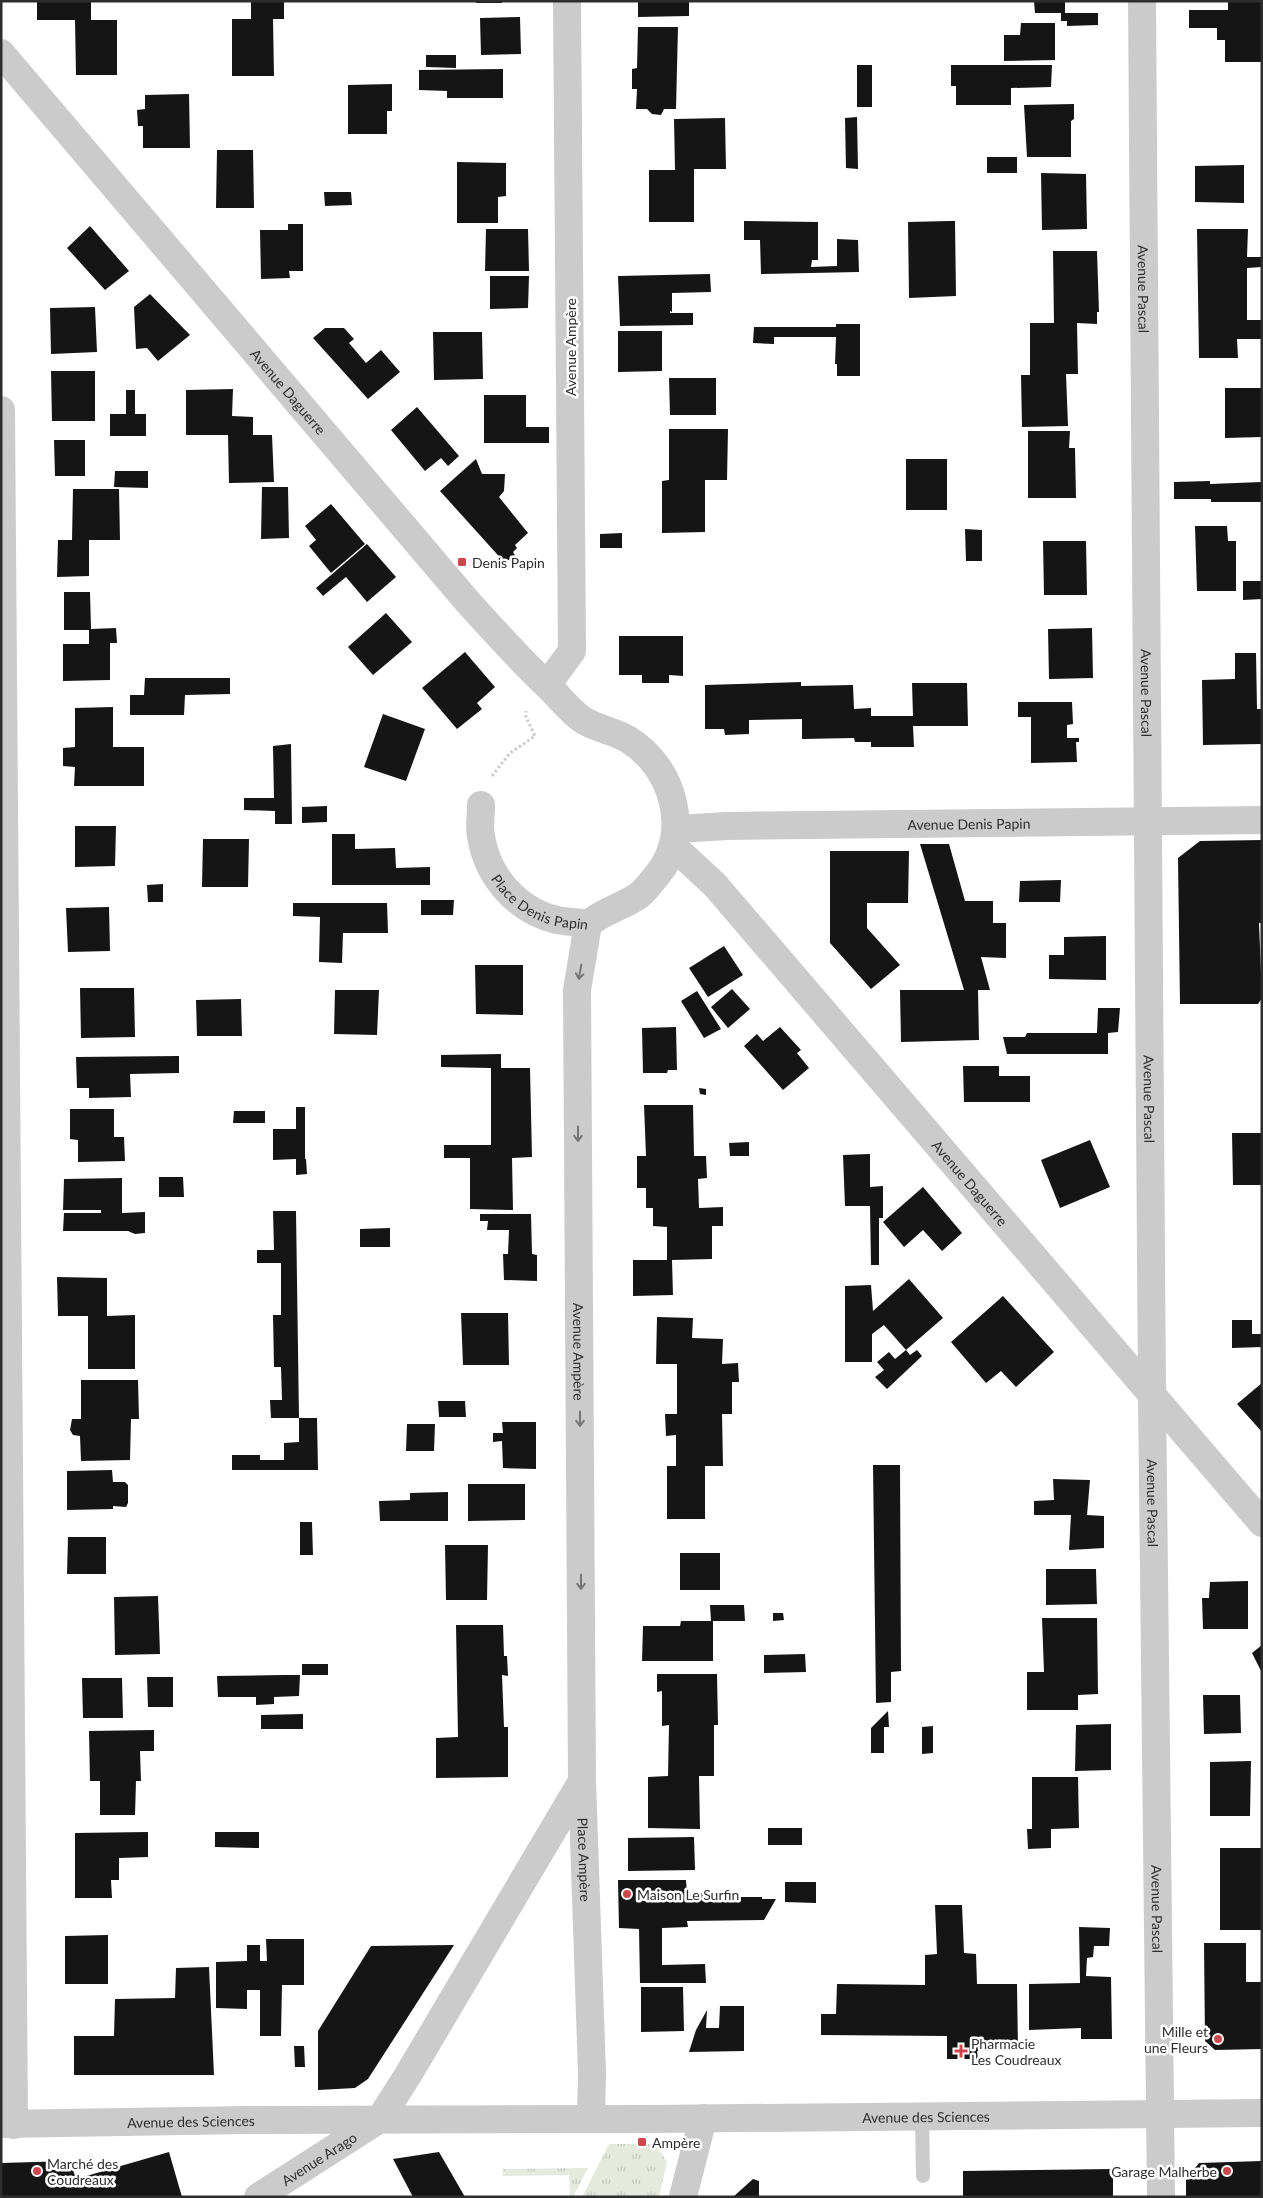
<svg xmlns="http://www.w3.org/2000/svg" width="1263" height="2198" viewBox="0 0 1263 2198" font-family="Lato,sans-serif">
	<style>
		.grass { fill: url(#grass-tufts) }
		.building { fill: #151515 }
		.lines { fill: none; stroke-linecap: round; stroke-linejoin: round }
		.path { stroke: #cbcbcb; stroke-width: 3; stroke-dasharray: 2.5 2.5; stroke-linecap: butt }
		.service { stroke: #cbcbcb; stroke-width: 14 }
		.minor { stroke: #cbcbcb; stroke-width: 28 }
		.tertiary { stroke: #cbcbcb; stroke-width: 28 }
		.oneway { stroke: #757575 }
		.poi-dot { fill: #ce474e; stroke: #fff; stroke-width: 2 }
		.labels { text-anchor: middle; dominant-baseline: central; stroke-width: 5; stroke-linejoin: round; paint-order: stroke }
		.street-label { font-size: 14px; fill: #2e2e2e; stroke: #fff }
		.poi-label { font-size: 14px; fill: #2e2e2e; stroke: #fff; text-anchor: start }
	</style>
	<defs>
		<pattern id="grass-tufts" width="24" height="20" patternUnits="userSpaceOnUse" patternTransform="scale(1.25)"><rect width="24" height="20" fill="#e4eade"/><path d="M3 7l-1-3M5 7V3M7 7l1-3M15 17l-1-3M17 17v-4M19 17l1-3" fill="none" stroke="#c4c9bf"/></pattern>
	</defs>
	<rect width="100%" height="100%" fill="#fff"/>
	<!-- grass -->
	<path class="grass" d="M609,2144H655L667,2162L659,2197H582Z
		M588,2168L573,2197L570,2196L569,2175L503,2176V2169Z"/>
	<!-- building -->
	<path class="building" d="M91,1V20H117V75H76L75,20H37V2Z
		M251,1H284V19H273L274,76H232V19H251Z
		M476,1H502V3H476Z
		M638,1H689V16L638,17Z
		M1034,1H1065V13H1098V25L1067,26V21H1061V13H1035Z
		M1228,1H1262V62H1225V40H1217V28H1189V10H1228Z
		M520,17L521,54L481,55L480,18Z
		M1021,23H1055V60L1004,61V35H1020Z
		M638,27H678L676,109H664L661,115L652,114L647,109H636L637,89H632V69L637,68Z
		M426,55H456V68L426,67Z
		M857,65H872V107H857Z
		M951,65H1052L1051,87L1011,88V105H956V86H951Z
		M503,69V98H447V91L419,90V70Z
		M392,84V111H387V134H348V85Z
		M189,94L190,148H143V126H138L137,110L145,109V95Z
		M1074,104V119L1071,121V157H1027L1024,105Z
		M857,117L858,169L846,168L845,118Z
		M725,118L726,169H694V222H649V170H675L674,119Z
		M217,150H253L254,208H216Z
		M987,157H1017V173H987Z
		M457,162L506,163V196L498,197V223H457Z
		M1244,165V203L1195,202V166Z
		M1041,173L1086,174L1087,229L1042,230Z
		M324,192H351L352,205L325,206Z
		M744,221L818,222V260H812L811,267L837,266V239L858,240L859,272L761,274L760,240H744Z
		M949,221H955L956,296L909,298L908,222Z
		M288,224H303V271H289L290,278L261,279L260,230H288Z
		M90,226L129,271L105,290L67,248Z
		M486,229H528L529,271H485Z
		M1197,229H1248L1247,257H1262V267L1247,268V320H1262V339H1237L1238,358H1199Z
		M1053,251H1097L1099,312H1097V324L1077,323L1078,374H1066L1068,426L1022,427L1021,375H1030V323H1054Z
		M710,274L711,292L672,293V312L670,311V313H693V325L620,326L618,276Z
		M490,276H529L528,308L490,309Z
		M150,294L190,335L158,361L147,348L136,349L134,307Z
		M95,307L97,352L51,354L50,308Z
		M836,324H860V376H837V364H835L836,337H774V344L753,343L754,327H836Z
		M325,328H344L354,339L349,343L366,363L381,350L400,372L368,399L313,338Z
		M618,331H662V371L618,372Z
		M433,332H482L483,379L434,380Z
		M51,371H95V421H52Z
		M669,378H716V415H670Z
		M1225,388H1262V437L1225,438Z
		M233,389L232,416L253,417V435H272L274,482L229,483L228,435H186V390Z
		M126,390H135V414H146V436H110V414H126Z
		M484,395H526V427H549V443H484Z
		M417,407L459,456L448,466L441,458L425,471L391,430Z
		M669,429H728L727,480H705V532L662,533V481L669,480Z
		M1028,431H1070L1069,448H1075L1076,498H1028Z
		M54,440H85V476H55Z
		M476,459L482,474H505L504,491L499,497L528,533L515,545L517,548L513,552L515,555L505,563L440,491Z
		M906,459H947V510H906Z
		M115,471H148V488L114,487Z
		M1210,481V484L1262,482V502H1211V499H1174V482Z
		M262,487H288L289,538L261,539Z
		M73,489H119L120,540H89V576L57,577L58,540H72Z
		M331,504L365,544L331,573L309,546L316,540L305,526Z
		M1195,526H1227L1228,541H1236V591H1197Z
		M965,529L982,530V561H966Z
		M622,533V548H600V534Z
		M1043,541H1086L1087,595H1044Z
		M367,544L396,577L367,602L346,577L323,596L316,588Z
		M1243,581H1262V599L1243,600Z
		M64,592H90L91,629L116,628L117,643H110V680L63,681V644H89V630H64Z
		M386,613L412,642L373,675L348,647Z
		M1092,628L1093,678L1049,679L1048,629Z
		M619,636H683V676L669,675V683H642V675H619Z
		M465,652L495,687L477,703L482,709L457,729L422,688Z
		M1235,653H1256L1257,709H1262V744L1203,745L1202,680L1235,679Z
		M145,678H230V694L185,695L184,715H130V695H144Z
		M801,682V686L853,685L854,709L871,708V716H913L912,683H967L968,726H913L914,747H871V742H855L854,738L802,739V719L749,720V734L725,735L724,729H705V685Z
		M1018,702H1072L1073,724L1067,725V738H1079V742H1076L1077,762L1031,763V717H1018Z
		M113,707V747H144V786H74L75,767L63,766V748L75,747V708Z
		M383,714L425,729L406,781L364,767Z
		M291,744L292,824H275V811L244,810V798H274L273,746Z
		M327,806V822L302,823V807Z
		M75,826H116L115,866L75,867Z
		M332,834H355V849L395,848L396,868L430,867V885H332Z
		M203,839H249L248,887H202Z
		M1262,840V923H1259L1262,998L1258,1004H1180L1178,858L1200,841Z
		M920,844H949L965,901H993V923H1006V958L981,957L990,990H978L979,1040L901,1042L900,990H964Z
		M830,851H909L908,903H867V928L900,965L871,989L830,943Z
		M1061,880L1060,902H1019L1020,881Z
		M163,884V902H148L147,885Z
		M421,900H454L453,915H421Z
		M293,903H387L388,933H343L342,963L319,962L320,917L293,916Z
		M109,907L110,951L68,952L66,908Z
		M1106,936V980L1049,979V955H1064V937Z
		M724,946L743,975L708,997L689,968Z
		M475,965H523V1015L476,1014Z
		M80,988H134L135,1037L81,1038Z
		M732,989L750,1009L728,1028L711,1007Z
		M335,990H379L377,1035L334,1034Z
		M697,991L721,1029L704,1038L681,1001Z
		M241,999L242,1036H197L196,1000Z
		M1098,1008H1120L1118,1032L1108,1033V1054H1007L1003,1037H1025L1027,1033H1097Z
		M676,1027L677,1070H668L667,1073H643L642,1028Z
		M780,1027L801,1050L797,1053L809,1068L783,1090L744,1046L757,1034L763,1041Z
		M501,1054V1068H530L532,1157L512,1158L513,1210L470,1209V1158H444V1145H491V1068L441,1067V1055Z
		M179,1056V1073L130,1074L131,1097L89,1098V1088H77L76,1057Z
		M963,1066H999V1076H1030V1102H964Z
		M699,1088L706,1089V1095L700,1094Z
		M644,1105H693L694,1156H706L707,1178L698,1179L699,1208L723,1207V1226H712V1259L672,1260L673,1295L633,1296V1260H667V1227L653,1226V1208H646V1188H637V1156H646Z
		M296,1107H305V1159H306L307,1174L296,1175V1159L273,1160V1129H296Z
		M70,1109H114V1137H124L125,1161L78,1162V1140L70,1139Z
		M234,1111H265V1123H233Z
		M1232,1133H1262V1185H1233Z
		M1090,1140L1110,1187L1060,1208L1041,1160Z
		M749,1142V1156H730L729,1143Z
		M870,1154V1187L883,1186V1218H879V1265H871L870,1206H845L843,1155Z
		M159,1177H183L184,1197H159Z
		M122,1178V1213L145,1212V1233L135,1234L128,1231H63L64,1213H101V1210H63L64,1179Z
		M923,1187L962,1233L942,1251L923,1230L904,1247L883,1222Z
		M273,1211H296L299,1418H271L270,1400H282L281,1367H274L273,1315H281V1263H257V1250H274Z
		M480,1214H531L532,1254L537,1255V1281L504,1280L503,1254H508L509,1230H487L488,1221H480Z
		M390,1228V1247H360V1229Z
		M57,1277L107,1278V1316L135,1315V1369H88V1316H58Z
		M909,1279L943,1318L906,1350L884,1325L872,1334V1362H845V1286L871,1285L873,1311Z
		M1003,1296L1054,1352L1016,1387L1001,1371L986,1383L951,1342Z
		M461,1313H508L509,1365H463Z
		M657,1317L693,1318L692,1338L723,1339L722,1364L738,1363L739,1382H732V1414H722L723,1466H705V1519H667V1466H676V1435L666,1436L665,1414H677V1364H656Z
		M1232,1320H1252V1334H1262V1347L1232,1348Z
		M906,1350L910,1355L917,1350L922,1356L887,1389L875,1377L884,1370L877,1362L889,1352L895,1359Z
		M81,1380H138L139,1419H131L130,1460L81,1461L80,1436L73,1435L70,1430L72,1419H81Z
		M1262,1383V1432L1237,1404Z
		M438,1401H465L466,1417H439Z
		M299,1418H317L318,1470H232V1455H260V1460H284V1443L299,1442Z
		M502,1422H536V1469L503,1468L502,1441L493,1442V1433H503Z
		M407,1424H435L434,1451H406Z
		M873,1465H900L901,1671L891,1672V1702L876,1703Z
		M112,1470L113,1482H125L128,1485V1503L126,1507L113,1506V1509L67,1510V1471Z
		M1053,1479L1090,1480L1087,1515L1104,1516V1548L1069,1550L1071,1515H1034V1501L1054,1500Z
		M468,1484H525V1520L468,1521Z
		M448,1492V1521H380L379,1501L410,1500V1493Z
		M300,1522H312L313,1555H300Z
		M68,1537H106V1574H67Z
		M445,1545H488L487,1600H446Z
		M680,1553H720V1590H680Z
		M1046,1569H1096L1097,1604L1046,1605Z
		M1248,1581V1629H1203L1202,1598H1209L1210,1582Z
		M158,1596L160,1654L115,1655L114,1597Z
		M710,1605H744L745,1621H713V1661H642L643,1626H680L681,1621H711Z
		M773,1613H783L784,1620L773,1621Z
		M1042,1618H1097L1098,1694L1078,1695V1710H1027V1672H1044Z
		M456,1625H503L504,1656H507L508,1676L502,1675L504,1727H508V1777L436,1778V1738L458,1737Z
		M1262,1645V1673L1252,1653Z
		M805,1654L806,1672L764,1673V1655Z
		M302,1664H328V1675H302Z
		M657,1674H717L718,1725H714V1776H699L700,1829L648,1828V1777L668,1776L669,1725L662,1726V1691L657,1692Z
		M284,1675H300L299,1696L274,1697V1704L256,1705V1697H218L217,1676Z
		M147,1677H173V1707H148Z
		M82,1678H122L123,1718H83Z
		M1203,1695H1240L1241,1733L1204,1734Z
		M888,1711L889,1727H884V1753H871V1728Z
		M303,1714V1729H261V1715Z
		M1111,1724V1770L1075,1771L1076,1725Z
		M933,1726V1753L922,1754V1727Z
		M154,1730V1751H140L141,1781H136L135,1815H100V1781H90L89,1731Z
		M1251,1761L1250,1816H1210V1762Z
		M1032,1777H1078L1079,1828L1051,1829V1848L1028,1849L1027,1829H1032Z
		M768,1828H802V1845H768Z
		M148,1832V1857L119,1858V1880H111L112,1898H75V1833Z
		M215,1832H259V1848L215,1847Z
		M694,1837L695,1870L628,1871V1838Z
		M1220,1848H1262V1930H1220Z
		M618,1880H686L687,1894L713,1893V1897H762V1899H776L764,1920L687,1921L688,1927L662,1928V1965L705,1964L706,1983H640L639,1929L619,1928Z
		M785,1882H816V1903L785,1902Z
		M935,1905H962L964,1953L976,1954L977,1984H1017L1018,2050L977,2051L978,2059H947V2036L821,2035V2014H836L837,1984L925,1985V1955L937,1954Z
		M1079,1927L1110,1928L1109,1946H1094L1093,1957L1087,1958L1086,1976L1111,1977L1112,2039H1081V2028L1029,2030V1984L1080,1983Z
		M108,1935V1984H65V1936Z
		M266,1939H304V1985H282L281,2036H260V1990H247V2009L216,2008V1962L247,1961V1945H260V1961H267Z
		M1204,1943H1246V1982H1262V2049L1215,2050L1205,2041Z
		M454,1945L368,2079L355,2088L318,2090V2031L371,1946Z
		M209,1967L214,2075H74V2036H114L115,1999L175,1998L176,1968Z
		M641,1987H683L684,2031L641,2032Z
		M720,2006H744V2051L689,2052L696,2030L707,2010L706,2028H719Z
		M294,2046H304L305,2067H295Z
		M169,2152L182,2197H1V2163L70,2161L76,2179Z
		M439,2152L465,2197H413L393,2159Z
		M1262,2161V2197H1186V2180L1199,2163Z
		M1113,2169V2197H963V2171Z
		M753,2179L759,2181V2197H733Z"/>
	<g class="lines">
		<!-- path -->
		<path class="path" d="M492,776L510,753L535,736L526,717V711"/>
		<!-- service -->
		<path class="service" d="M922,2116L923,2176"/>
		<!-- minor -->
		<g class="minor">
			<path id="s1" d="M1142,1L1152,1394L1161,2197"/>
			<path d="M1,410L14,2125"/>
			<path d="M547,685L572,651L567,1"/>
			<path id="s2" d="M481,805C481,815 479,827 481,836C487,876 517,911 557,920C567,922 578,922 588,924L577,990L582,1781L592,2073L591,2119"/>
			<path id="s3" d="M677,829L727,826L1262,820"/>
			<path d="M380,2119L408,2075L582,1781"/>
			<path d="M683,2197L703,2118"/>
		</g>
		<!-- tertiary -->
		<g class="tertiary">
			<path id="s4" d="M1,53L467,601C494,631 521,661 551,689C561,699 571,712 583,720C597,729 615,731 629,740C673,767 692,832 658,874C652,881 645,891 638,896C622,907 603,911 588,924"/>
			<path id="s5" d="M674,847L715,885L1262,1523"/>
			<path id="s6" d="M1,2124L246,2120L649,2119L1262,2113"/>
			<path id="s7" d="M258,2197L380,2119"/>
		</g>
	</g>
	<!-- one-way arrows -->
	<defs><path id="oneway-shaft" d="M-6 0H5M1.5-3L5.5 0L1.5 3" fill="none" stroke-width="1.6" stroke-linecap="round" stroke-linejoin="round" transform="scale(1.25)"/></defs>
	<g class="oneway">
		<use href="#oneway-shaft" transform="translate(580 972) rotate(100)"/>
		<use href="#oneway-shaft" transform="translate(578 1134) rotate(90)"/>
		<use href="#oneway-shaft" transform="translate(580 1419) rotate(90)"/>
		<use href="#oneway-shaft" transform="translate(581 1582) rotate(90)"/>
	</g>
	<!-- markers -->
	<g class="poi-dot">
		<rect x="457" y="557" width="10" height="10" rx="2.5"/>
		<circle cx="627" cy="1894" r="5"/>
		<circle cx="1218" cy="2039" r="5"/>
		<path d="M958.5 2043.5h5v5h5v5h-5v5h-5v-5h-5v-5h5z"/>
		<rect x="637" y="2137" width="10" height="10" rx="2.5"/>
		<circle cx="37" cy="2171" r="5"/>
		<circle cx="1227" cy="2171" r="5"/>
	</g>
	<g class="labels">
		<!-- street labels -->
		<g class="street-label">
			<text stroke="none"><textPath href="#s1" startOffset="288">Avenue Pascal</textPath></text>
			<text transform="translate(570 347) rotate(-90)">Avenue Ampère</text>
			<text stroke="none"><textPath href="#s4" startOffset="444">Avenue Daguerre</textPath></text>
			<text stroke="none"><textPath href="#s1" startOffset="692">Avenue Pascal</textPath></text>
			<text stroke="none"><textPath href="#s3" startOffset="292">Avenue Denis Papin</textPath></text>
			<text stroke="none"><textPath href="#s2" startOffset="128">Place Denis Papin</textPath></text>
			<text stroke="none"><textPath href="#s1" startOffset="1098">Avenue Pascal</textPath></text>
			<text stroke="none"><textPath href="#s5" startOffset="448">Avenue Daguerre</textPath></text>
			<text stroke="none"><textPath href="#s2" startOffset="611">Avenue Ampère</textPath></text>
			<text stroke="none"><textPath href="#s1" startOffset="1502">Avenue Pascal</textPath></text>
			<text stroke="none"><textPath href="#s2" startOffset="1119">Place Ampère</textPath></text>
			<text stroke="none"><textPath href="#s1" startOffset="1908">Avenue Pascal</textPath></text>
			<text stroke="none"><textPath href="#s6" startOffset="925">Avenue des Sciences</textPath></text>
			<text stroke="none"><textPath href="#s6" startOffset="190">Avenue des Sciences</textPath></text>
			<text stroke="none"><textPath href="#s7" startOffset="72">Avenue Arago</textPath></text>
		</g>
		<!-- poi labels -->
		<g class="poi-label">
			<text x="472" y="562">Denis Papin</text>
			<text x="637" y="1894">Maison Le Surfin</text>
			<text x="1208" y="2031" text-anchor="end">Mille et<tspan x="1208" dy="16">une Fleurs</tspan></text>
			<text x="971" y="2043">Pharmacie<tspan x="971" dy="16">Les Coudreaux</tspan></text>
			<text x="652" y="2142">Ampère</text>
			<text x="47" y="2163">Marché des<tspan x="47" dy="16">Coudreaux</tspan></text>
			<text x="1217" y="2171" text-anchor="end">Garage Malherbe</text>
		</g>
	</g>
	<!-- border -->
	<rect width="1263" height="2198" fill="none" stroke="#2e2e2e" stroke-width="5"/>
</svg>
